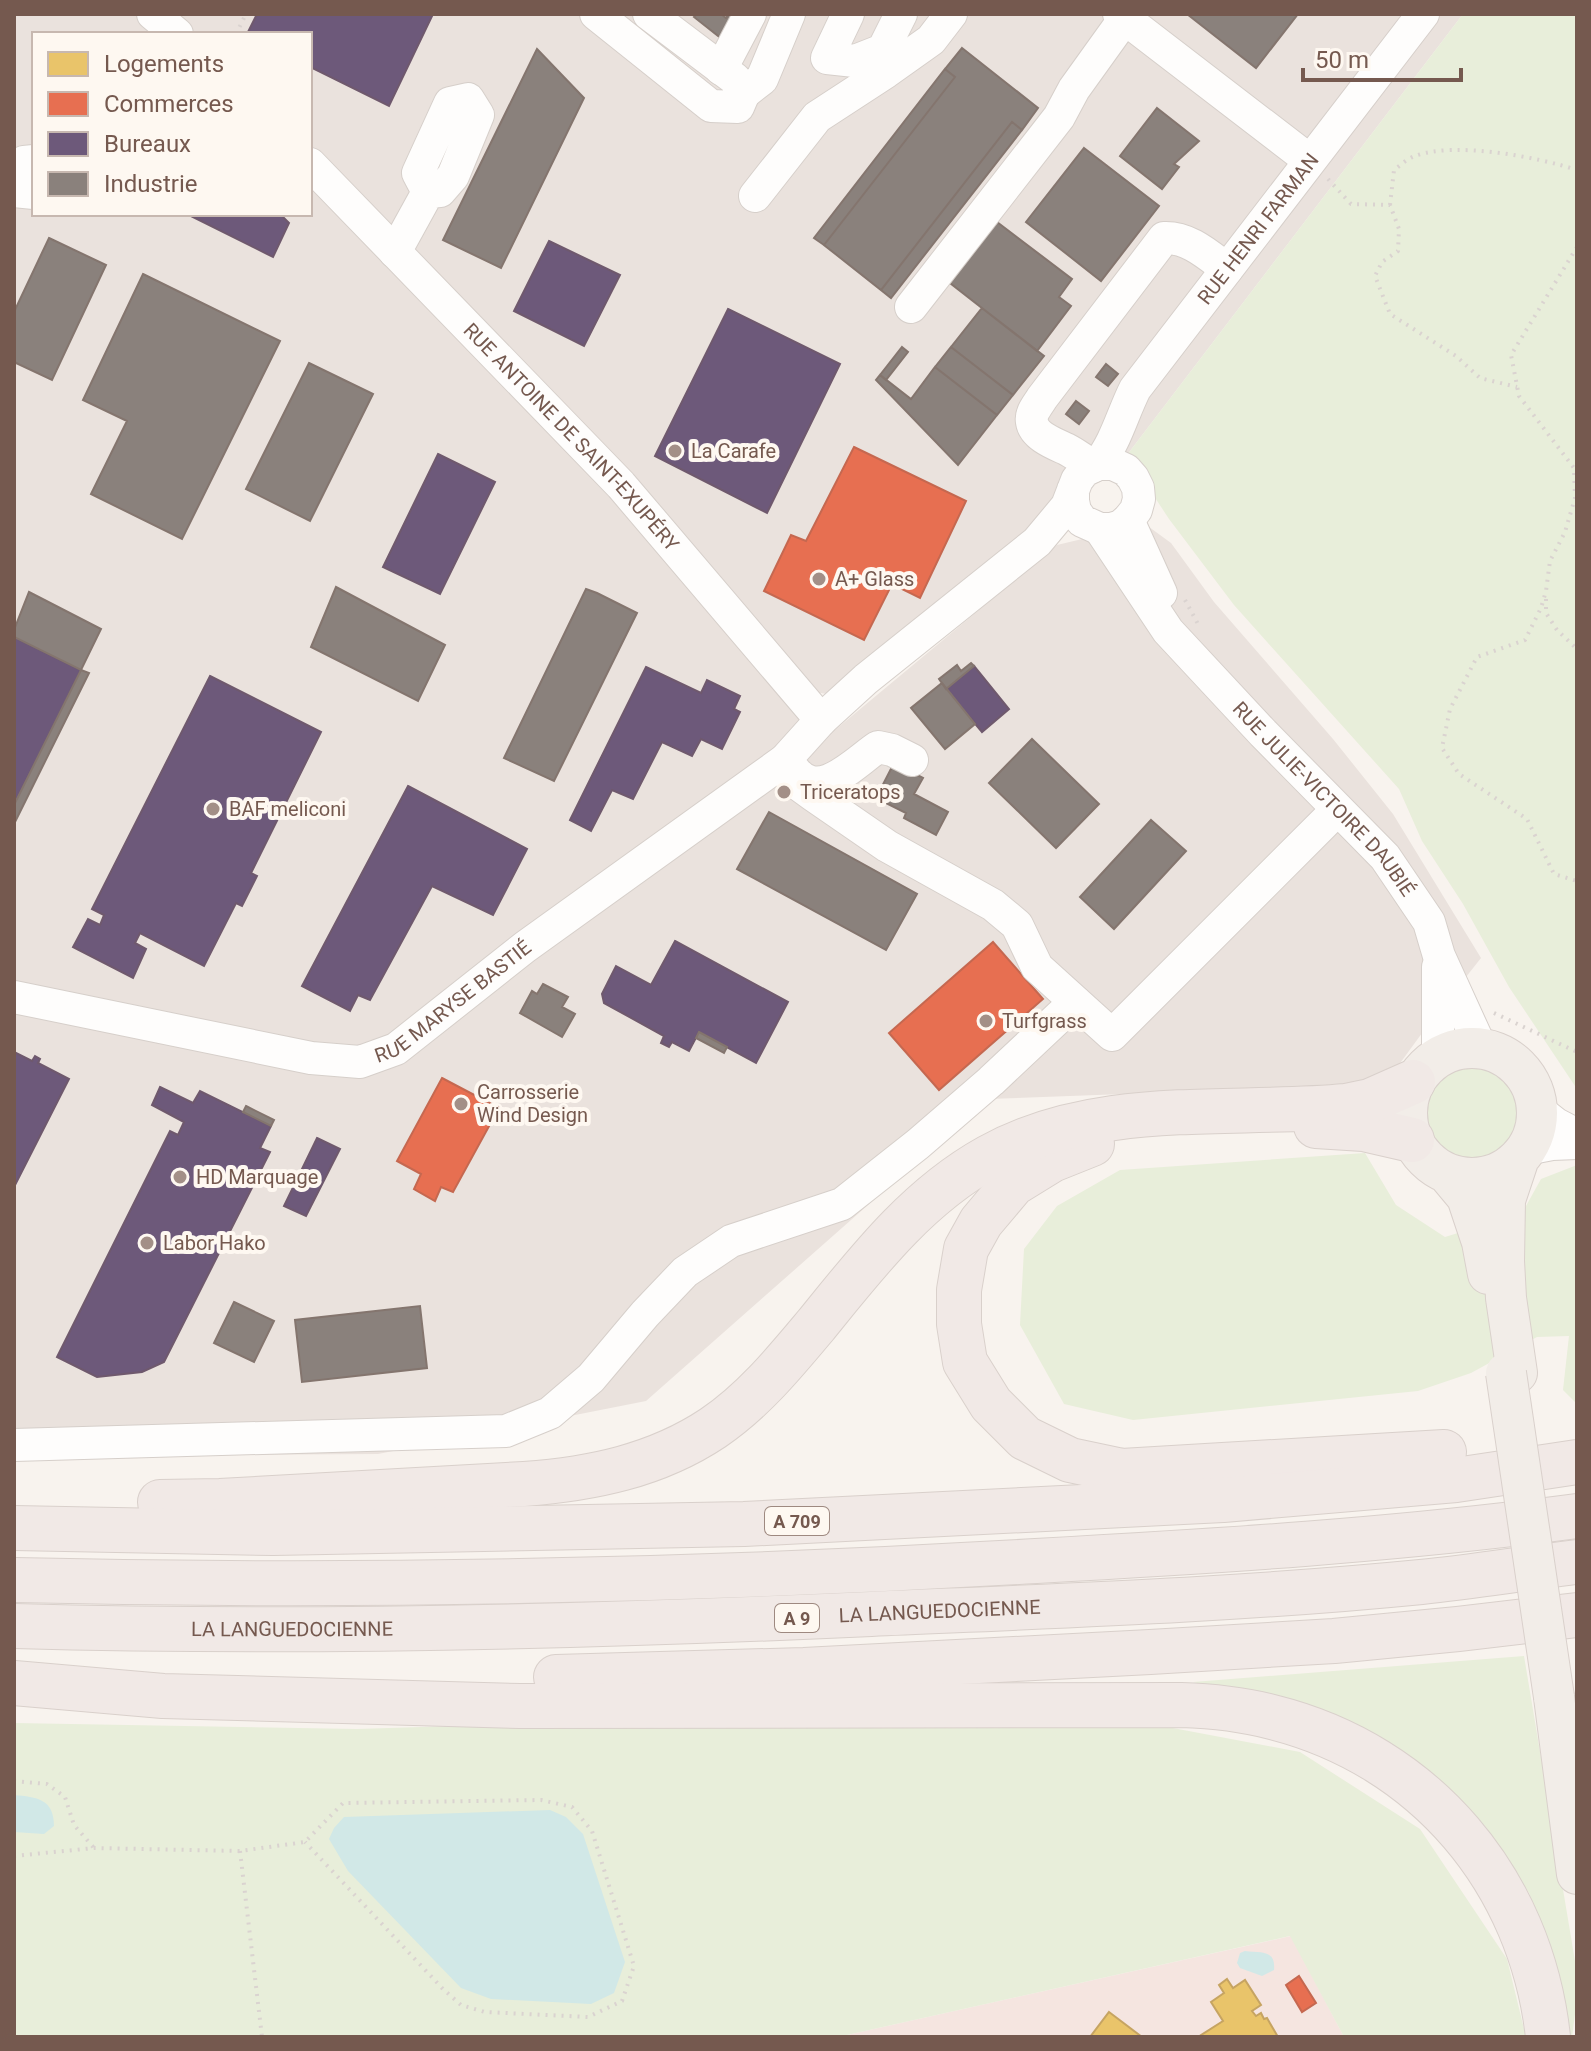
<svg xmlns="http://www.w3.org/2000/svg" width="1591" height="2051" viewBox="0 0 1591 2051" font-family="Roboto,sans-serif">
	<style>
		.commercial { fill: #f5e5e0 }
		.industrial { fill: #eae2dd }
		.green { fill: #e8eeda }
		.water { fill: #d1e8e7 }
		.homes { fill: #e9c46a; stroke: #c6a462; stroke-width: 2 }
		.shops { fill: #e76f51; stroke: #c56850; stroke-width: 2 }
		.offices { fill: #6d597a; stroke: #6f596d; stroke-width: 2 }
		.industry { fill: #8a817c; stroke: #84756e; stroke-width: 2 }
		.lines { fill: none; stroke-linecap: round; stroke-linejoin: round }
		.minor-casing { stroke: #d6cfca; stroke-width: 34 }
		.major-casing { stroke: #d9d0cb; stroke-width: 42 }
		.highway-casing { stroke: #d9d0cb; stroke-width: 46 }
		.path { stroke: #dad3d0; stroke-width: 4; stroke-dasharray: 2 6; stroke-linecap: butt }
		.minor { stroke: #fefdfc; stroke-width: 32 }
		.major { stroke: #f2ede8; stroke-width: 40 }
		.highway { stroke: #f1e9e6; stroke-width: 44 }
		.major-bridge-casing { stroke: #d9d0cb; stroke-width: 42; stroke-linecap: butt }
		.major-bridge { stroke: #f2ede8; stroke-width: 40 }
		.poi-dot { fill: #a38f87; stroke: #fef8f1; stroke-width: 3 }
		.labels { text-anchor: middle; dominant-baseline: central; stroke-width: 8; stroke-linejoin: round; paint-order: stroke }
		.shield { fill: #fef8f1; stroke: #9e8980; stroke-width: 2 }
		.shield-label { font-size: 18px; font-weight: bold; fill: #75594f }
		.street-label { font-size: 20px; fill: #75594f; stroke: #fef8f1 }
		.poi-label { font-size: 20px; fill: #75594f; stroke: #fef8f1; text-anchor: start }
	</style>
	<rect width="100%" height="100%" fill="#f8f3ee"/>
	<!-- commercial -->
	<path class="commercial" d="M1291,1936L1344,2037H838Z"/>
	<!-- industrial -->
	<path class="industrial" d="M14,14H139L163,34H34V214H310V177L529,402L829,735L1057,545L1145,524L1171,543L1214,602L1333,739L1393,814L1481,958L1425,1029L1398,1066L1365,1085L988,1099L646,1401L378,1454L14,1456Z
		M172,14H1463L1127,455L1036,525L827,694L808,691L310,150V34H193Z"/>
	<!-- green -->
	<path class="green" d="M1463,14H1577V1089L1509,987L1463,904L1422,841L1399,789L1234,605L1169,519L1127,455Z
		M1425 1112a49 49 0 1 1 98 0a49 49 0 1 1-98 0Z
		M1365,1153L1396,1205L1445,1237L1522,1213L1541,1179L1577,1165V1404L1563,1390L1569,1336L1537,1337L1471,1373L1418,1391L1133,1420L1064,1404L1020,1325L1024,1249L1057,1206L1120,1170Z
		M1524,1656L1577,1973V1999L1572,2037H1565L1561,1981L1529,1893L1485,1826L1425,1771L1265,1699L1193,1682Z
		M891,1712L1104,1715L1300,1752L1420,1829L1507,1959L1526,2037H1344L1290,1936L838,2037H14V1723L357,1729Z"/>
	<!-- water -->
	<path class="water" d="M14,1795C37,1797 54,1799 54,1826L44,1834L14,1832Z
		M550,1810L566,1817L583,1834L625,1962L614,1993L591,2004L491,1999L461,1988L348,1871L329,1839L334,1828L344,1817Z
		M1245,1951C1260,1953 1276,1949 1274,1970L1262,1976L1240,1968L1237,1963L1240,1953Z"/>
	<!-- homes -->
	<path class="homes" d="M1227,1979L1233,1988L1245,1980L1261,2005L1252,2011L1256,2016L1261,2013L1264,2019L1267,2018L1278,2037H1198L1223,2021L1211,2002L1224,1993L1219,1985Z
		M1109,2012L1142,2037H1090Z"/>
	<!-- shops -->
	<path class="shops" d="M854,447L966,501L920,598L892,584L864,640L764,591L791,535L806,541Z
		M993,942L1043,999L939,1090L889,1033Z
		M442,1078L499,1108L453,1192L441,1187L435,1201L414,1189L421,1174L397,1161Z
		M1299,1976L1316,2003L1302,2012L1286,1985Z"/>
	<!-- offices -->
	<path class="offices" d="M257,14H433L389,106L310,67V34H247Z
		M187,214H280L289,223L273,257Z
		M549,241L620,275L584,346L514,311Z
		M728,309L840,364L767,513L655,456Z
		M438,454L495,482L440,594L383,567Z
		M14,637L81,670L14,805Z
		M974,666L1009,709L982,732L946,689Z
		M646,667L701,693L707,680L740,696L734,709L740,712L722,749L701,739L692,756L662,742L633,799L612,790L591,831L570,820Z
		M210,676L321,732L251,873L257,876L242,906L236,903L204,966L140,933L135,943L146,949L133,978L73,947L88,919L100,925L104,915L92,909Z
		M408,786L527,849L493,915L432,886L370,1000L358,995L350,1011L302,986Z
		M675,941L788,1002L756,1063L699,1032L689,1051L672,1042L669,1047L661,1043L664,1036L604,1003L602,994L616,966L651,985Z
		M14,1052L32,1061L35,1056L40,1059L38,1063L69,1079L14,1187Z
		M160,1087L193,1103L200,1091L271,1126L260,1148L270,1152L164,1362L142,1372L97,1377L57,1357L170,1131L178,1135L184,1122L152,1105Z
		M317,1138L340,1149L306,1216L284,1206Z"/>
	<!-- industry -->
	<path class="industry" d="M697,14H721L726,18L729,14H741L722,39L694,17Z
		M1187,14H1298L1256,68Z
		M962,48L1038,108L1022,130L1012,122L881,290L824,245L955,77L945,69Z
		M537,49L584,98L501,268L443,240Z
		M945,69L955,77L824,245L814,238Z
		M1157,108L1199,141L1174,164L1179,167L1162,189L1120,156Z
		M1012,122L1022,130L891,298L881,290Z
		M1084,148L1159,206L1101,281L1026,222Z
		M997,222L1072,279L1059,297L1071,306L1037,351L950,283Z
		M49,238L106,265L52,380L14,362V312Z
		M143,274L280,341L182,539L91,494L127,421L83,400Z
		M982,308L1044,356L1013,395L951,347Z
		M902,347L908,352L886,380L880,375Z
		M951,347L1013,395L997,415L935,367Z
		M309,363L373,394L310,521L246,489Z
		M1106,364L1118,374L1108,386L1096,377Z
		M935,367L997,415L958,465L876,380L880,375L911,399Z
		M1076,401L1089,411L1079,424L1066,414Z
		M336,587L445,645L418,701L311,647Z
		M586,589L597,593L637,613L554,781L504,758Z
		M29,592L101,629L81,670L14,637V630Z
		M971,663L974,666L946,689L939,679L957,665L961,671Z
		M81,670L89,673L14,824V805Z
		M942,683L975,724L945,749L911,708Z
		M1032,739L1099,804L1056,848L989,783Z
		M894,763L923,778L914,794L948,812L936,835L904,818L906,813L876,798Z
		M769,812L917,894L886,950L737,869Z
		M1151,820L1186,851L1114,929L1080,897Z
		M543,984L568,997L562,1007L575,1014L562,1037L520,1013L532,991L537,994Z
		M699,1032L727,1047L724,1053L696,1038Z
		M246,1106L274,1120L271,1126L243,1112Z
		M234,1302L274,1321L254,1362L214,1343Z
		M420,1306L427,1368L302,1382L295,1320Z"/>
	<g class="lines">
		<!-- minor casing -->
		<g class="minor-casing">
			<g id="minor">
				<path d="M153,14L177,34"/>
				<path d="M596,14L711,106L738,107L744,93L735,79L649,14"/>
				<path d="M848,14L827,58L855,61L883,50L901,14"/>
				<path d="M1119,14L1309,160"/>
				<path d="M721,69L750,14"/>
				<path d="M744,93L762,79L789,14"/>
				<path d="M24,162L34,161"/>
				<path id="s1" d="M310,164L621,485L821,720"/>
				<path d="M14,191L34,193"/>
				<path d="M755,196L817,117L886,72L931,40L951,14"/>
				<path d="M395,252L428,192L440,191L453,176L478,115L468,99L450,103L418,173L428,192"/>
				<path d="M911,307L1059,117L1074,89L1125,18"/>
				<path id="s2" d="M1098,464C1116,442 1122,415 1135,389L1423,14"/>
				<path d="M1094,466C1084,461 1076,454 1066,449C1055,444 1034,436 1032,422C1030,413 1038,405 1042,398L1164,238C1189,237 1208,255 1227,269"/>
				<path d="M1128,520L1161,593"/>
				<path id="s3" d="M1100,529L1168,631L1263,733L1385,857L1429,922L1439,956L1481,1048"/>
				<path d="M785,760L791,779L813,795L887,846L993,905L1017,925L1037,967L1112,1035L1337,810"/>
				<path d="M795,771C820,802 855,762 878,747L892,750L912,760"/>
				<path id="s4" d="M14,997L311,1058L360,1062L396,1049L525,947L785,760L821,720L866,679L1037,542L1067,506L1077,480L1084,471L1098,464H1113L1126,470L1133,478L1138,488L1139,499L1136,510L1128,520L1121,526L1111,529H1100L1082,521L1075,511L1073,501V490"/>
				<path d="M1438,1056V967"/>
				<path d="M1537,1109L1556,1124L1577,1135"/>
				<path d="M1526,1149L1552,1144L1577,1143"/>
				<path d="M14,1445L506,1431L550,1413L591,1378L645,1314L685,1272L731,1241L842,1204L918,1144L991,1081L1075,1002"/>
			</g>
		</g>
		<!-- major casing -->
		<g class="major-casing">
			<path id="major" d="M1407 1113a65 65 0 1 1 130 0a65 65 0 1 1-130 0Z
				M1447,1173L1467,1197L1482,1242L1488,1274
				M1517,1373L1506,1298L1504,1261L1505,1200L1519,1158
				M1554,1697L1577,1874"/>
		</g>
		<!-- highway casing -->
		<g class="highway-casing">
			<g id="highway">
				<path d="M1316,1126L1364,1129L1412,1140"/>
				<path d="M1092,1144L1052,1160L1013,1184L981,1222L966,1249L959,1290V1324L965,1362L991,1404L1025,1438L1070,1460L1122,1471L1444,1452"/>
				<path d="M160,1502L220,1501L524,1484C591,1479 656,1466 713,1428C754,1400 785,1362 816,1325C867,1262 917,1197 989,1157C1097,1097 1228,1117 1346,1106L1370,1101L1413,1082"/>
				<path d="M14,1528L273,1533L744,1524L1223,1500L1456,1480L1577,1462"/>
				<path d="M14,1580C355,1588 696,1581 1036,1561C1217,1551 1397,1540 1577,1516"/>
				<path id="s5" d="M14,1626C300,1634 586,1627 871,1614C1054,1606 1238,1600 1421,1582C1473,1577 1525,1568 1577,1562"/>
				<path d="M556,1677L804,1670L1150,1652L1334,1641L1458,1629L1577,1615"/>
				<path d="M14,1683L163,1696L520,1706L1181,1705C1212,1706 1242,1709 1272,1717C1425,1755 1531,1881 1548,2037"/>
			</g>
		</g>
		<!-- path -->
		<path class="path" d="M236,34L246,14
			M1328,179L1351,204L1390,205L1399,229L1398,251L1382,262L1375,276L1390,314L1456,356L1480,378L1517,387
			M1390,205L1394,170C1401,165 1408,158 1415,156C1454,141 1538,157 1577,170
			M1577,247L1511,355L1519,396L1574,468L1575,498L1565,532L1550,561L1546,591L1541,608L1525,640L1477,657L1450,709L1442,748L1459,774L1527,819L1554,874L1577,881
			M1546,599V613L1557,630L1577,649
			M1185,600L1198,624
			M1494,1013L1577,1052
			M14,1781L47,1784L65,1797L74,1825L94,1848
			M240,1851L262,2037
			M14,1856L94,1848L240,1851L305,1842L343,1803L541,1800L572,1807L592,1831L634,1966L622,2001L588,2017L485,2012L461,2005L443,1989L305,1842"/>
		<!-- minor -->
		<use href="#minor" class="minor"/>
		<!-- major -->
		<use href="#major" class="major"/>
		<!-- highway -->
		<use href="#highway" class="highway"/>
		<!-- major-bridge casing -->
		<g class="major-bridge-casing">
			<path id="major-bridge" d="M1506,1373L1554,1697"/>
		</g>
		<!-- major-bridge -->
		<use href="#major-bridge" class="major-bridge"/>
	</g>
	<!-- markers -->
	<g class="poi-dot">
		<circle cx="675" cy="451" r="8"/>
		<circle cx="819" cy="579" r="8"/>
		<circle cx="784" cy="792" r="8"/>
		<circle cx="213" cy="809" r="8"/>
		<circle cx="986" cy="1021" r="8"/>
		<circle cx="461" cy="1104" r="8"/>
		<circle cx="180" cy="1177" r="8"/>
		<circle cx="147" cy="1243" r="8"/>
	</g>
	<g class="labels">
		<!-- shield labels -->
		<g class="shield">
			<rect x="765" y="1507" width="64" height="28" rx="6"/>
			<rect x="775" y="1604" width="44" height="28" rx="6"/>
		</g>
		<g class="shield-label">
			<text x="797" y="1521">A 709</text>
			<text x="797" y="1618">A 9</text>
		</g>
		<!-- street labels -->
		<g class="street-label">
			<text stroke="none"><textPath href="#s2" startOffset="286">RUE HENRI FARMAN</textPath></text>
			<text stroke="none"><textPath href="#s1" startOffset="378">RUE ANTOINE DE SAINT-EXUPÉRY</textPath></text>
			<text stroke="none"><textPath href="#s3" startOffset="352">RUE JULIE-VICTOIRE DAUBIÉ</textPath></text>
			<text stroke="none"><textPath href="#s4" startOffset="464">RUE MARYSE BASTIÉ</textPath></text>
			<text stroke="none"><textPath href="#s5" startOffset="926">LA LANGUEDOCIENNE</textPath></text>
			<text stroke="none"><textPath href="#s5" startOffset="278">LA LANGUEDOCIENNE</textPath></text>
		</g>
		<!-- poi labels -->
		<g class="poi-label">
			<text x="691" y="451">La Carafe</text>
			<text x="835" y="579">A+ Glass</text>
			<text x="800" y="792">Triceratops</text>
			<text x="229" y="809">BAF meliconi</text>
			<text x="1002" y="1021">Turfgrass</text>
			<text x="477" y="1092">Carrosserie<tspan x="477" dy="23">Wind Design</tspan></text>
			<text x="196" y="1177">HD Marquage</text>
			<text x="163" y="1243">Labor Hako</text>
		</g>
	</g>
	<!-- border -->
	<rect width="1591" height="2051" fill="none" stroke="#75594f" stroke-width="32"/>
	<!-- legend -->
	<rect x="32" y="32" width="280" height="184" fill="#fef8f1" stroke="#c7b8b0" stroke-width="2"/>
	<rect x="48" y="52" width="40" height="24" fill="#e9c46a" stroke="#c7b8b0" stroke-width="2"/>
	<text x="104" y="72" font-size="24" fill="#75594f">Logements</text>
	<rect x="48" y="92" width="40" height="24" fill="#e76f51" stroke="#c7b8b0" stroke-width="2"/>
	<text x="104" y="112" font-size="24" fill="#75594f">Commerces</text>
	<rect x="48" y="132" width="40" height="24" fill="#6d597a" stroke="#c7b8b0" stroke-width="2"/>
	<text x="104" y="152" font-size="24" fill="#75594f">Bureaux</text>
	<rect x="48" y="172" width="40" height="24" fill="#8a817c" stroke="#c7b8b0" stroke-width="2"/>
	<text x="104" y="192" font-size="24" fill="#75594f">Industrie</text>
	<!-- scale -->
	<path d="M1303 68v12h158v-12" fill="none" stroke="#75594f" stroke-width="4"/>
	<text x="1315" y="68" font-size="24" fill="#75594f" stroke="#fef8f1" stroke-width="6" paint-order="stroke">50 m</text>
</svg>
